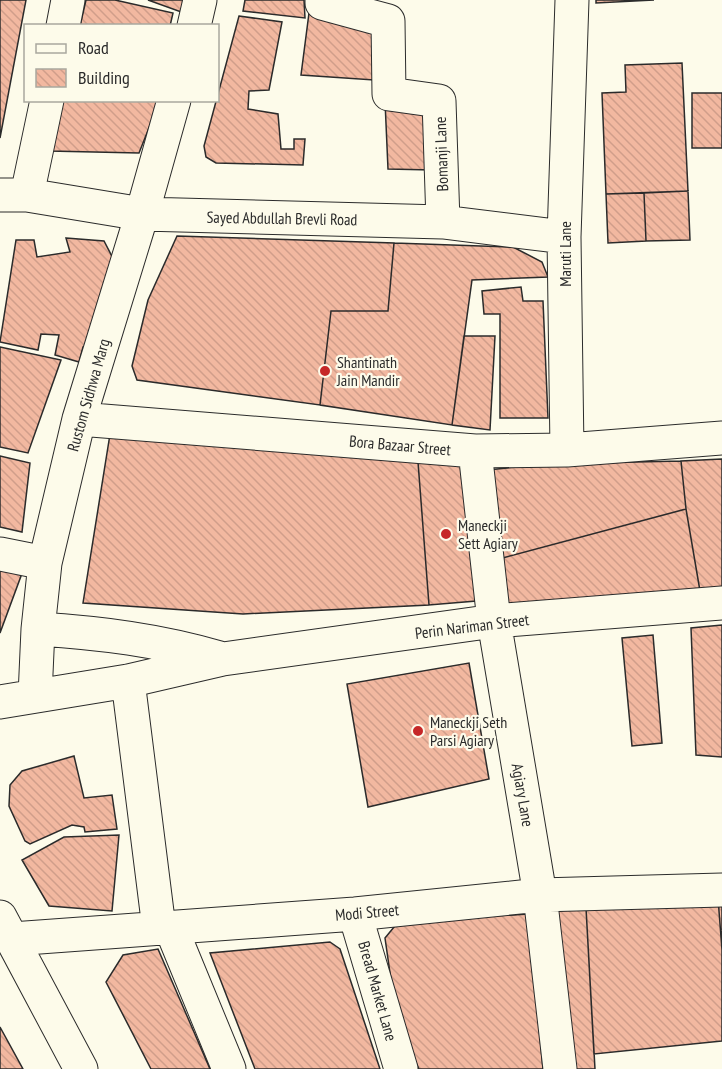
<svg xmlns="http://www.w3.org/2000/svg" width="722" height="1069" viewBox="0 0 722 1069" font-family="'PT Sans Narrow',sans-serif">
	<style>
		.building { fill: url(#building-back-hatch); stroke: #2b2b2b; stroke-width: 1.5 }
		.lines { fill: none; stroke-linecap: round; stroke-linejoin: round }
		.minor-casing { stroke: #2b2b2b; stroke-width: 35 }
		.minor { stroke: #fdfbea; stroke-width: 33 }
		.poi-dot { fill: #c62828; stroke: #fdfbea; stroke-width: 2 }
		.labels { text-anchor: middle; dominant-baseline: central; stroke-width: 4.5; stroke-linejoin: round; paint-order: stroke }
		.street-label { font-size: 16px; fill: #2b2b2b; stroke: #fdfbea }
		.poi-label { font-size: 16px; fill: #2b2b2b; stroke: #fdfbea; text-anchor: start }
	</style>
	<defs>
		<pattern id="building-back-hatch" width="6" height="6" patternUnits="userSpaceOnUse" patternTransform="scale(1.5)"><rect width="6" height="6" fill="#f2b8a0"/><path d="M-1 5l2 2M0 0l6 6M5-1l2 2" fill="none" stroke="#d09e8a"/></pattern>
	</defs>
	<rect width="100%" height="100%" fill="#fdfbea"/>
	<!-- building -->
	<path class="building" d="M0,0H26L0,138Z
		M86,0H115L173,13L170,26H80Z
		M148,0H186L184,13Z
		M245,0H304L305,18L243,11Z
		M596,0H654L596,3Z
		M309,13L375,21L374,80L301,75Z
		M239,16L282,22L269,90L249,91L248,109L278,114L281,149H294V139H305L303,165L216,163L206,157L204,146Z
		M682,63L688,191L606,194L602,93L626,92L625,65Z
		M692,93H722V148H692Z
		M61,100H160L139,153L49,151Z
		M385,101L428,110L432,170L388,169Z
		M688,191L690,240L646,241L644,193Z
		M644,193L646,241L608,243L606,194Z
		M177,236L394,243L388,311H331L320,405L137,380L132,366L148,300Z
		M66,238L104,241L117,266L95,348L83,347L79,362L55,355L59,335L41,334L38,350L0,342L16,240H34L37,257L70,252Z
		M394,243L513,247L542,262L548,277L472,280L452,425L320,405L331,311H388Z
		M521,287L523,301H543L548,418H500V314H484L482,291Z
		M464,336H495L490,430L452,425Z
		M0,347L61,360L28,453L0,447Z
		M111,428L418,462L429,605L243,614L83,603Z
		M0,456L30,463L22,532L0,527Z
		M722,459V587L700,591L686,509L681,461Z
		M681,461L686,509L495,560L487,470L546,464Z
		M418,462L462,466L476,601L429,605Z
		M686,509L700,591L499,607L495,560Z
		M0,562L12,564L21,576L0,633Z
		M722,625V757L696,755L691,628Z
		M653,635L662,743L632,746L622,638Z
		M469,663L489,779L368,807L347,684Z
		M74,756L84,798L112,795L117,829L85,832L84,827L72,825L30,844L25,841L9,806L10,785L22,771Z
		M119,835L112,911L49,906L22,860L64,837Z
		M718,898H722V950Z
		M718,898L722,950V1041L594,1054L586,908Z
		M586,908L595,1069H561L546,911Z
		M529,914L543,1069H419L397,1022L385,938L399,921Z
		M330,942L340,949L380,1069H255L210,953Z
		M158,949L210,1069H151L106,982L123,955Z
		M0,1027L23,1069H0Z"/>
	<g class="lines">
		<!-- minor casing -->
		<g class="minor-casing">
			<path id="minor" d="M322,0V3L388,21L389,94L439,101L443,222
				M63,26L68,0
				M194,26L200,0
				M0,195H27L142,214L443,222L564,237
				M27,195L47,100
				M79,419L475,451L567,450L722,438
				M567,450L564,237L572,0
				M475,451L494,621L540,895L560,1069
				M0,554L45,563
				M38,629C101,633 158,640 220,658
				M128,681L159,928
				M35,696L38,629L45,563L79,419L142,214L174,100
				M0,702L128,681L223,659L494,621L722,603
				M355,914L401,1069
				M0,917L81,1069
				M171,928L229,1069
				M12,939L355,914L540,895L722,890"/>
		</g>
		<!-- minor -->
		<use href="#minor" class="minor"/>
	</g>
	<!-- markers -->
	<g class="poi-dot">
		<circle cx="325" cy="371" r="6"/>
		<circle cx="446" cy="534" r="6"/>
		<circle cx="418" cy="731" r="6"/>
	</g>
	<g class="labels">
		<!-- street labels -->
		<g class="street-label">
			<text transform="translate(441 154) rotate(-92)">Bomanji Lane</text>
			<text transform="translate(282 218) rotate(1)">Sayed Abdullah Brevli Road</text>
			<text transform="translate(565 254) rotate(-90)">Maruti Lane</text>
			<text transform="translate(88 395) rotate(-74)">Rustom Sidhwa Marg</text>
			<text transform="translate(400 445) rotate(5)">Bora Bazaar Street</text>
			<text transform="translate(472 626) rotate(-7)">Perin Nariman Street</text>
			<text transform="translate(523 795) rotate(80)">Agiary Lane</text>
			<text transform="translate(367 912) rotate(-5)">Modi Street</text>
			<text transform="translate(378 991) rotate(74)">Bread Market Lane</text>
		</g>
		<!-- poi labels -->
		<g class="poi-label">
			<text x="337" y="362">Shantinath<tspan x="337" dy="18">Jain Mandir</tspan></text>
			<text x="458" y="525">Maneckji<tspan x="458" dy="18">Sett Agiary</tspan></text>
			<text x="430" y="722">Maneckji Seth<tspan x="430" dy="18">Parsi Agiary</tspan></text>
		</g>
	</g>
	<!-- legend -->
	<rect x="24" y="24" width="195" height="78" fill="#fdfbea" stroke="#a9a89e" stroke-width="1.5"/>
	<rect x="36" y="44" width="30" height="9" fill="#fdfbea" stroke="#a9a89e" stroke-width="1.5"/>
	<text x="78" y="54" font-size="18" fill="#2b2b2b">Road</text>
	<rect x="36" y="69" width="30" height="18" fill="url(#building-back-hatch)" stroke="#a9a89e" stroke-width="1.5"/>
	<text x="78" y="84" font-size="18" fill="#2b2b2b">Building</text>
</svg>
